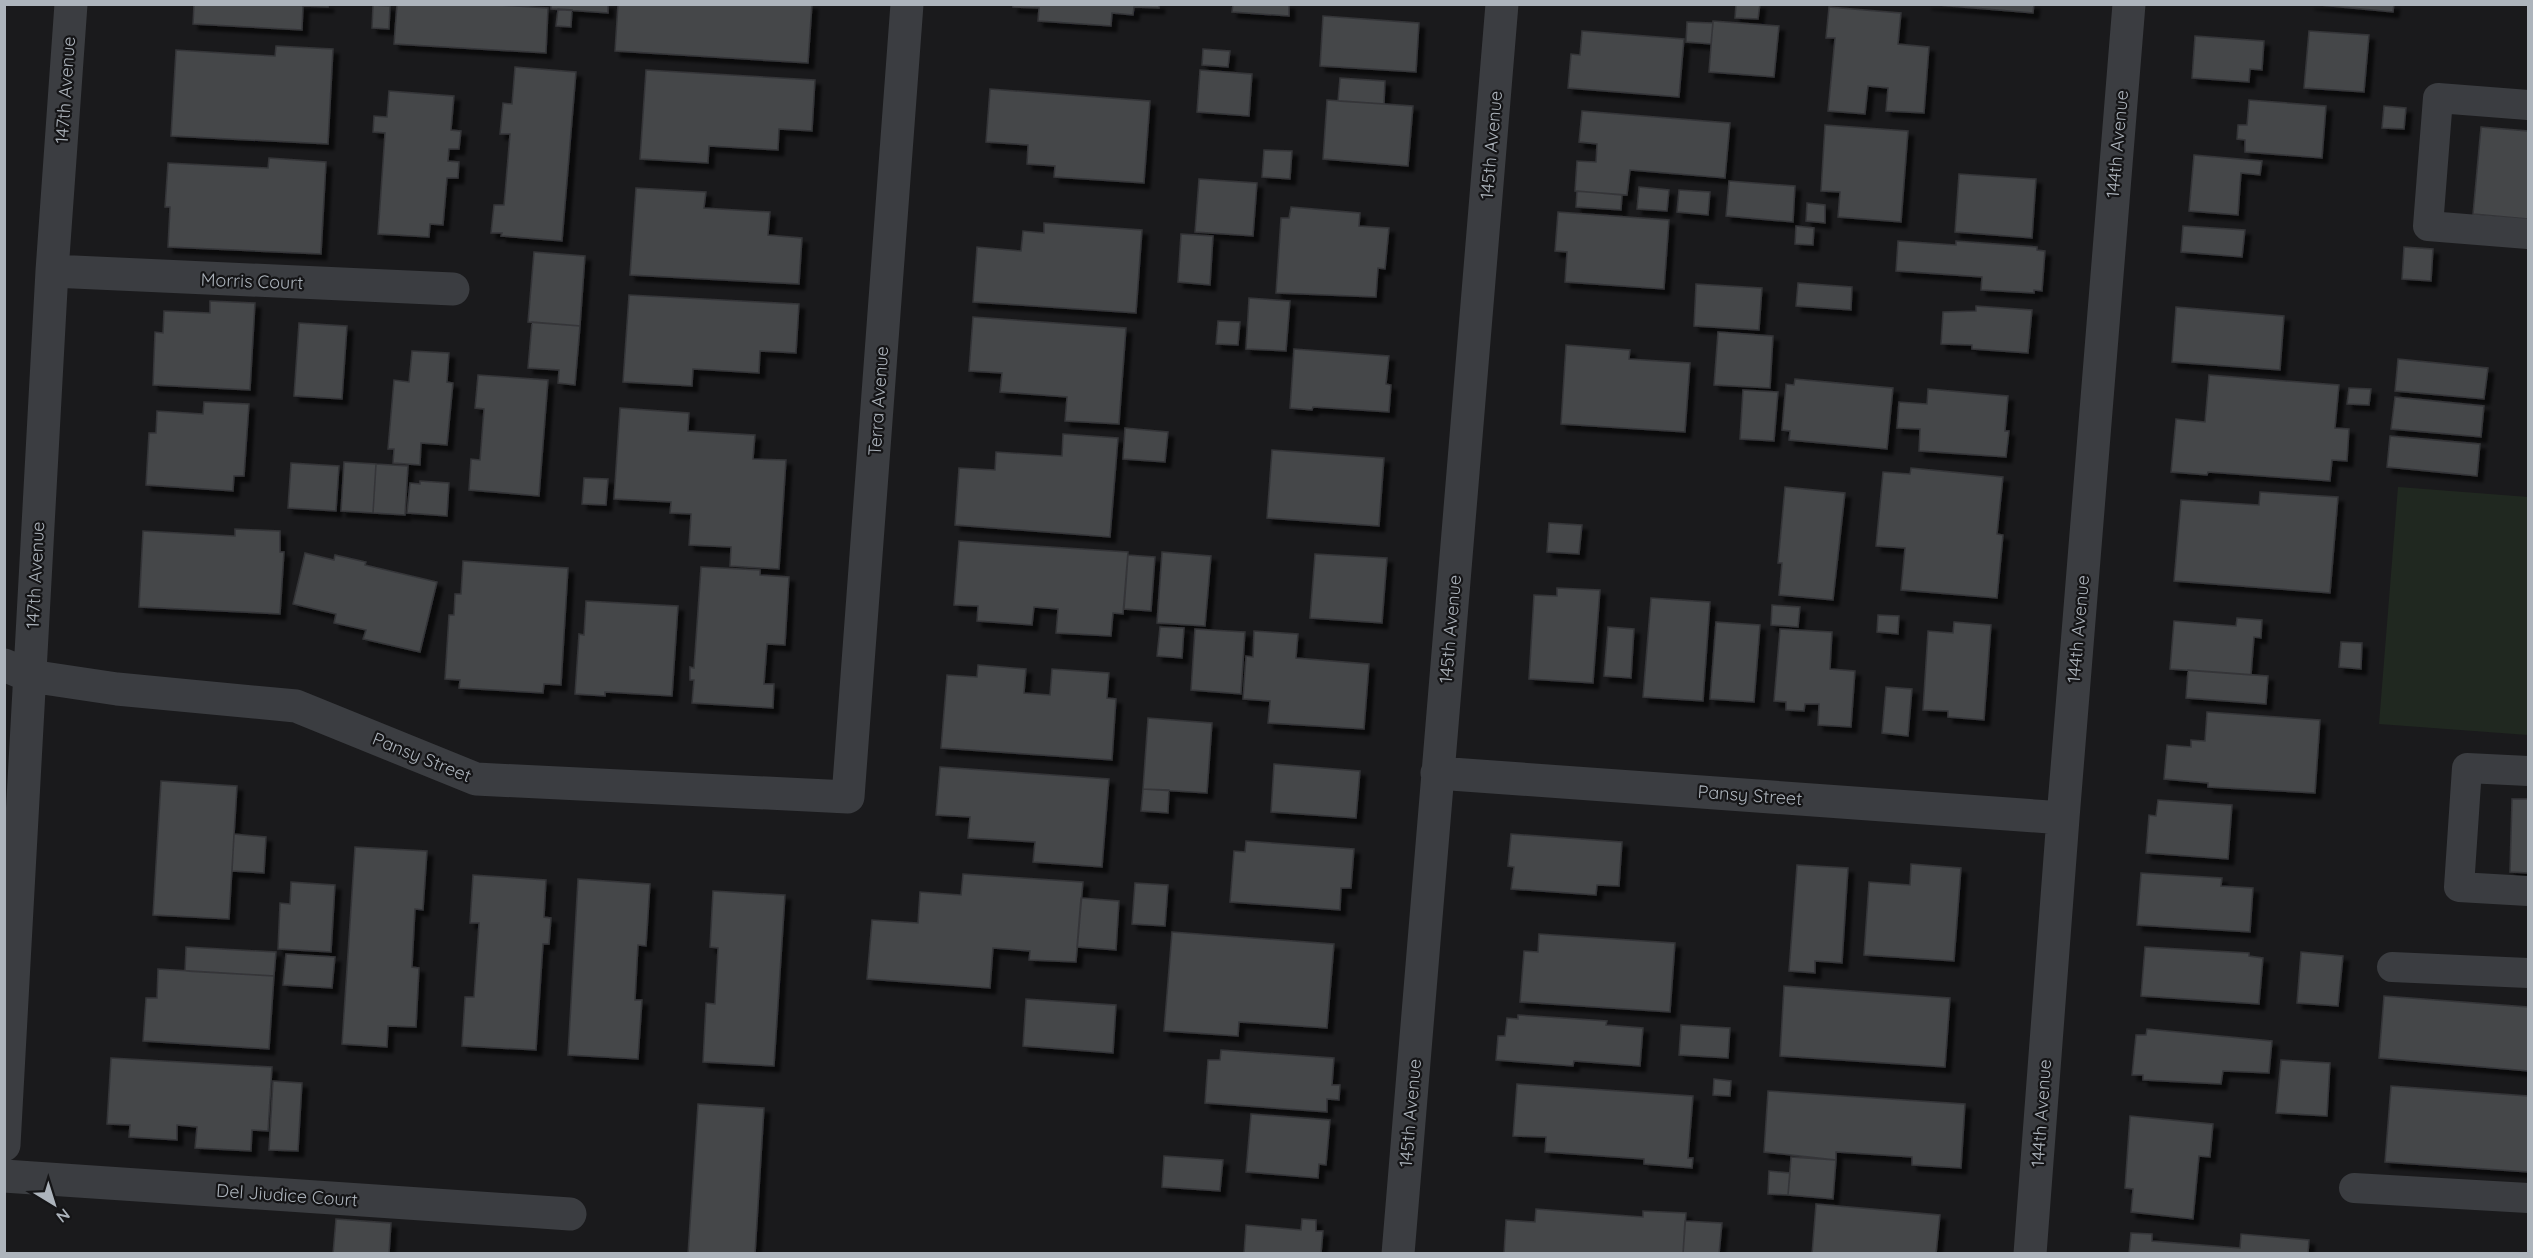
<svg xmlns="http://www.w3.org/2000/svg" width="2533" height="1258" viewBox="0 0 2533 1258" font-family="Quicksand,sans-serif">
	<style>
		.green { fill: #202820 }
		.building { fill: #444649; stroke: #343538; stroke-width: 1.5; filter: url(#shadow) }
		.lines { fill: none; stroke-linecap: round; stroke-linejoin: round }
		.lane { stroke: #3b3d41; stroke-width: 30 }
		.street { stroke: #3b3d41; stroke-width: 33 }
		.labels { text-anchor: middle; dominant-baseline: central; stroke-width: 4.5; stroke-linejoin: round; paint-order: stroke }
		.street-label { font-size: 18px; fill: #adb4bc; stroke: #151517 }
	</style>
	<defs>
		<filter id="shadow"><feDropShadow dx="5.5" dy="5.5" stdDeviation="1.5" flood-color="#0009"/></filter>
	</defs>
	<rect width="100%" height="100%" fill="#1a1a1c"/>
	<!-- green -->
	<path class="green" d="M2398,487L2528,497V735L2379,724Z"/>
	<!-- building -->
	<path class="building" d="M194,4H328V7L303,6L302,30L193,24Z
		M397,4H483L548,8L546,53L394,44Z
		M551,4H608V13L551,9Z
		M618,4H812L808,63L615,51Z
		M1013,4H1159V8L1134,7L1133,15L1112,13L1111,26L1038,21L1039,8L1013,7Z
		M1233,4H1289V16L1232,12Z
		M1736,4H1760L1758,19L1735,18Z
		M1926,4H2034L2033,13Z
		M2309,4H2394L2393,12Z
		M373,5L390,6L389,29L372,28Z
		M1829,7L1901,13L1898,44L1929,47L1924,113L1886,111L1888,88L1868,86L1865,114L1828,111L1835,38H1826Z
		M558,9L572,10L571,27L556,26Z
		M1323,16L1419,23L1416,72L1320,66Z
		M1713,21L1779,26L1774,77L1709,72Z
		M1687,22L1713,23L1711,44L1686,42Z
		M1582,31L1684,39L1679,97L1568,88L1571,54L1580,55Z
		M2309,31L2369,35L2364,92L2304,88Z
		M2195,36L2264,41L2262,70L2250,69L2249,82L2192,78Z
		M276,46L333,49L328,144L171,136L176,50L275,56Z
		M1203,49L1230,51L1228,67L1202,65Z
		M515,67L576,72L562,241L501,236L502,233H491L494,205H504L510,134H500L503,103L512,104Z
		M646,70L815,80L812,131L779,129L778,150L709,146L708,163L640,159Z
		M1200,70L1252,74L1249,116L1197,112Z
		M1340,78L1385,81L1384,104L1338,101Z
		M990,89L1150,101L1144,183L1054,177L1055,166L1027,164L1028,145L986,142Z
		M389,91L454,96L451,130L461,131L459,149H449L448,161L459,162L458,178H447L443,225L430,224L429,237L378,234L385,133L373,132L374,116L387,117Z
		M1327,100L1413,106L1408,166L1323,159Z
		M2249,100L2326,106L2322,158L2245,152V140L2237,139L2238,125H2247Z
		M2384,106L2406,108L2404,129L2382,128Z
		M1582,111L1730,123L1725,178L1630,170L1627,195L1575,191L1577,161L1596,162L1597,144L1579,142Z
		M1825,125L1908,131L1901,222L1838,217L1840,192L1821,191Z
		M2481,127L2528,131V219L2473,214Z
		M1264,150L1292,151L1290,179L1262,177Z
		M2194,155L2262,161L2260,175L2241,173L2238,215L2189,211Z
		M269,158L326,162L321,254L168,247L170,207H165L168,163L268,168Z
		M1959,174L2036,179L2032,238L1955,232Z
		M1199,179L1257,183L1253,236L1195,232Z
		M1729,181L1795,186L1793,222L1726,216Z
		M1639,187L1669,190L1667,211L1637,209Z
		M636,188L706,192L704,208L770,212L768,235L802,238L799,284L630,275Z
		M1679,190L1710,192L1708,215L1677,212Z
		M1577,191L1622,195L1621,210L1576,207Z
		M1807,203L1825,205V223L1806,221Z
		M1291,207L1360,213L1359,226L1389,228L1385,269L1378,268L1376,297L1276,293L1281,218H1289Z
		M1558,212L1669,220L1664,289L1565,282L1567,252L1555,251Z
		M1044,223L1142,230L1136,313L973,302L977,247L1021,251L1023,231L1044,233Z
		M1796,226L1814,228L1813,245L1795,244Z
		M2183,226L2245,230L2242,257L2181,252Z
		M1181,234L1213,236L1210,285L1178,282Z
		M1898,241L1956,245V241L2037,247V250L2045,251L2042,291L2034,290V293L1981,290L1982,277L1896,271Z
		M2404,247L2433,249L2431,281L2402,279Z
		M534,252L585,256L580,326L528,322Z
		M1798,283L1852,287L1851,310L1796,306Z
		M1696,284L1762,288L1759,330L1694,326Z
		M629,295L799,304L796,353L760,351L759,373L693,369L692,386L623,382Z
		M1249,298L1290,301L1286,351L1246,349Z
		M210,301L255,303L250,390L153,385L155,332L163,333L164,311L210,313Z
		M1976,306L2032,310L2028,353L1972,349V345L1941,344L1943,312L1976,311Z
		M2176,307L2284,316L2280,370L2172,362Z
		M973,317L1126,328L1119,424L1065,421L1067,397L1000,392L1002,373L969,371Z
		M1218,321L1240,322L1238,345L1216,344Z
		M532,322L580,326L575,385L558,383L559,370L528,368Z
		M299,323L347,326L342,399L294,396Z
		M1718,332L1773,336L1770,388L1714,385Z
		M1566,345L1630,350L1629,359L1690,363L1685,432L1561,424Z
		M1294,349L1389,356L1386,384L1391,385L1389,412L1313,407L1312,410L1290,408Z
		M412,351L449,353L447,382L453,383L447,445L421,443L420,465L393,463L394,449H388L394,380L409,382Z
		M2398,359L2488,368L2484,399L2395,391Z
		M478,375L548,380L539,496L469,490L471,459L480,460L484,409L475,408Z
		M2209,375L2339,385L2335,428L2349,429L2347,461L2332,460L2330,481L2208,472L2207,475L2171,472L2176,419L2205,422Z
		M1795,379L1893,388L1887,449L1789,440L1790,431L1782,430L1786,384L1794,385Z
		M2349,388L2371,389L2369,405L2347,404Z
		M1928,389L2008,396L2005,431H2009L2006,457L1919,451L1920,429L1897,428L1899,402L1927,404Z
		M1743,390L1778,392L1774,441L1740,439Z
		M2395,397L2484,406L2481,437L2391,429Z
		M204,402L249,404L244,476H234L233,491L146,485L149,433H156L157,411L203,414Z
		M620,408L689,413L688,431L755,435L753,459L786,460L779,569L730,566L731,547L689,545L691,514L670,513L671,502L614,499Z
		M1125,428L1168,432L1165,462L1123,459Z
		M1063,434L1118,438L1110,537L955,525L959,468L995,470L996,452L1062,456Z
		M2390,436L2480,444L2477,476L2387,467Z
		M1272,450L1384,458L1379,526L1267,518Z
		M344,462L376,464L373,513L341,511Z
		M291,463L339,466L336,511L288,508Z
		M376,464L408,466L405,515L373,513Z
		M1911,468L2003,477L1997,534L2003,535L1997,598L1901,590L1905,548L1876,546L1883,472L1910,474Z
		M584,478L608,479L606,505L582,504Z
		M420,481L449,483L447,516L407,513L410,483L420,484Z
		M1785,487L1845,493L1833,600L1779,595L1782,563H1778Z
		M2260,492L2338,497L2330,593L2174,581L2181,500L2259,505Z
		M1549,523L1582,525L1579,554L1547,552Z
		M235,529L280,531V552H284L280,614L139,607L143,531L235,536Z
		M959,541L1128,552L1123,614L1113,613L1111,636L1056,633L1058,609L1034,607L1032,625L977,621L978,606L954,605Z
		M1162,552L1211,556L1205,626L1157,623Z
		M305,553L334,560L335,555L366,562L365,565L437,582L420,652L363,639L366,630L334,623L336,614L293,604Z
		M1315,554L1387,558L1382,623L1310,618Z
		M1128,555L1155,557L1151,611L1124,609Z
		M463,561L568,568L561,685L544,684L543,693L459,688L460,680L445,679L449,615H454L455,594H461Z
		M701,567L760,570V575L789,577L785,645L767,644L764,684H774L773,708L692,703L694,680H690V667L694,668Z
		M1557,588L1600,590L1593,683L1529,679L1534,595L1557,596Z
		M1651,598L1710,602L1703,701L1643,697Z
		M586,601L678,606L672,696L605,692V696L575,694L579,634L584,635Z
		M1772,605L1800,607L1798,627L1771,625Z
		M1878,615L1899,616L1898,634L1877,632Z
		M2237,618L2262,620L2261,638L2254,637L2251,675L2170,669L2174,621L2236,626Z
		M1716,622L1760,625L1754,702L1710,699Z
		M1954,622L1991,625L1984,720L1948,717V711L1923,710L1928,631L1953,633Z
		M1160,627L1184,628L1182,658L1157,656Z
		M1608,627L1634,629L1631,678L1604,676Z
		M1195,629L1245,632L1241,694L1191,690Z
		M1780,629L1832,632L1830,669L1855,671L1851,727L1818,725L1819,704H1805L1804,711L1786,710V702L1774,701Z
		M1254,631L1298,634L1296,658L1369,664L1364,729L1268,723L1270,701L1243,699L1246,656L1253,657Z
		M2341,642L2362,643L2361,669L2339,667Z
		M978,665L1026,669L1024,693L1050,695L1052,669L1109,673L1107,698L1116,699L1112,760L941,748L947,675L977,677Z
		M2188,670L2268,676L2266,704L2186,698Z
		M1886,687L1912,689L1908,736L1882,733Z
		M2207,712L2320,720L2315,793L2208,787V783L2164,779L2167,745L2191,747V740L2205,741Z
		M1148,718L1212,723L1207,793L1143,789Z
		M1274,764L1360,771L1356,818L1271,812Z
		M940,767L1109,779L1102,867L1033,862L1035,842L968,838L970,817L936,815Z
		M161,781L237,786L229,919L153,915Z
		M1143,789L1169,790L1168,813L1141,811Z
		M2512,799H2528V873L2510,872Z
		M2158,800L2232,805L2228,859L2146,853L2149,815L2156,816Z
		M234,834L266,837L264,873L232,871Z
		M1511,834L1622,842L1619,886L1597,885L1596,895L1511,889L1514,867L1508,866Z
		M1246,841L1354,849L1351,888H1341L1340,910L1230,902L1234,851L1245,852Z
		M355,847L427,851L423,910L415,909L412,967L419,968L416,1027L388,1026L387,1047L342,1044Z
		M1911,864L1961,868L1954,961L1864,955L1869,882L1910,885Z
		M1797,865L1848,868L1842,963L1815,961V973L1789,971Z
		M2141,873L2222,878L2221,886L2253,888L2250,932L2137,925Z
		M963,874L1083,882L1076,962L1029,960L1030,951L993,948L990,988L867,979L872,920L918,923L920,892L961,895Z
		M473,875L546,880L544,917L551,918L549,944H543L536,1050L462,1046L465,997H474L479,923H470Z
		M578,879L650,884L646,946L638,945L635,1000H642L638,1059L568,1055Z
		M291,882L335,885L331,952L278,949L280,903L290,904Z
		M1135,883L1168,885L1165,926L1132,924Z
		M713,891L785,895L774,1066L703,1062L706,1003L715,1004L718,948L710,947Z
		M1081,898L1119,901L1116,950L1077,947Z
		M1172,932L1334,944L1327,1028L1239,1022L1238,1036L1164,1031Z
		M1539,934L1675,943L1670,1012L1520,1002L1524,951L1538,952Z
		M186,947L276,952L274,976L185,971Z
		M2145,947L2249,953V956L2263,958L2259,1004L2141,996Z
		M2301,952L2343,956L2338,1006L2297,1003Z
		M286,954L335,957L332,988L283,985Z
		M158,969L274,976L269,1049L143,1041L146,998H157Z
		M1784,986L1950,998L1945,1067L1780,1056Z
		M2384,996L2528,1007V1071L2379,1058Z
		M1026,999L1116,1005L1113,1053L1023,1046Z
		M1518,1015L1607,1021L1606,1025L1643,1028L1640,1066L1574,1061L1573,1066L1496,1060L1498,1036H1505L1507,1018L1518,1019Z
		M1681,1025L1730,1028L1728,1058L1679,1055Z
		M2147,1029L2272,1041L2269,1073L2223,1071L2221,1084L2143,1080V1075H2132L2136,1035H2146Z
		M1221,1050L1334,1058L1332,1085H1340L1339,1100L1327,1099V1112L1205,1103L1208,1060H1220Z
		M111,1058L272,1067L268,1131L252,1130L251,1151L195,1148L197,1127L177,1125V1140L129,1137L130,1125L107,1124Z
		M2281,1060L2330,1063L2327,1116L2276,1113Z
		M1714,1079L1731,1081L1730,1096L1713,1095Z
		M273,1081L302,1083L298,1151L269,1150Z
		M1517,1084L1693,1096L1688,1158H1693L1692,1168L1644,1164V1159L1545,1152L1546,1137L1513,1136Z
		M2391,1086L2528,1096V1172L2385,1162Z
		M1768,1091L1965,1104L1961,1168L1912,1165V1157L1836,1152V1160L1764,1152Z
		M698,1104L764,1108L755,1254H688Z
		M1251,1114L1330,1120L1326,1165L1319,1164L1318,1178L1246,1172Z
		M2130,1116L2213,1124L2210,1157L2199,1156L2193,1219L2131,1212L2133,1189L2125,1188Z
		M1164,1156L1223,1160L1220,1191L1162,1187Z
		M1791,1157L1836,1160L1833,1199L1788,1195Z
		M1769,1171L1790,1173L1788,1195L1768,1194Z
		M1816,1204L1940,1215L1936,1254H1812Z
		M1536,1209L1643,1217V1211L1686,1213L1683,1254H1504L1506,1220L1535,1222Z
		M336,1219L391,1223L389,1254H333Z
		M1302,1219L1316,1220V1231H1323L1321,1254H1244L1246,1225L1301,1230Z
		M1685,1221L1722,1223L1719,1254H1683Z
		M2131,1233L2152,1234V1241L2240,1248L2241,1234L2309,1240L2308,1254H2129Z"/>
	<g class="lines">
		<!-- lane -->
		<path class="lane" d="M2528,105L2438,98L2428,226L2528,234
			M2528,771L2467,768L2459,887L2528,891
			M2392,967L2528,973
			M2354,1188L2528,1198"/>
		<!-- street -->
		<path class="street" d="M52,271L453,289
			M4,665L30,676L117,689L296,706L476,779L848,797L907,4
			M1437,773L2063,818
			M4,1145L52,271L71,4
			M4,1176L570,1214
			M1398,1254L1502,4
			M2030,1254L2063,818L2129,4"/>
	</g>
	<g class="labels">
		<!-- street labels -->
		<g class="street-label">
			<text transform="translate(65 90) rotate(-86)">147th Avenue</text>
			<text transform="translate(2117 144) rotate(-85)">144th Avenue</text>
			<text transform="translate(1491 145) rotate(-85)">145th Avenue</text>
			<text transform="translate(252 281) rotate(2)">Morris Court</text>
			<text transform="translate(878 401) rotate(-86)">Terra Avenue</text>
			<text transform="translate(35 575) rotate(-87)">147th Avenue</text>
			<text transform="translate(1450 629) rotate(-85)">145th Avenue</text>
			<text transform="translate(2078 629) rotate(-85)">144th Avenue</text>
			<text transform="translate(422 757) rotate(22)">Pansy Street</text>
			<text transform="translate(1750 795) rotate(4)">Pansy Street</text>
			<text transform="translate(1410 1113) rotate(-85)">145th Avenue</text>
			<text transform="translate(2041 1113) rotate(-86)">144th Avenue</text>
			<text transform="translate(287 1195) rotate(4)">Del Jiudice Court</text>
		</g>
	</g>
	<!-- border -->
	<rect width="2533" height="1258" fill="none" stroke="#adb4bc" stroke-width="12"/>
	<!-- north arrow -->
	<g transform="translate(54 1204) rotate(142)" stroke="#151517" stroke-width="4.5" paint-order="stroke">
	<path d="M0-4.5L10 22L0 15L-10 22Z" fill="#adb4bc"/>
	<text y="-9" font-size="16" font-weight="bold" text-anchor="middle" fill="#adb4bc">N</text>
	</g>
</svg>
